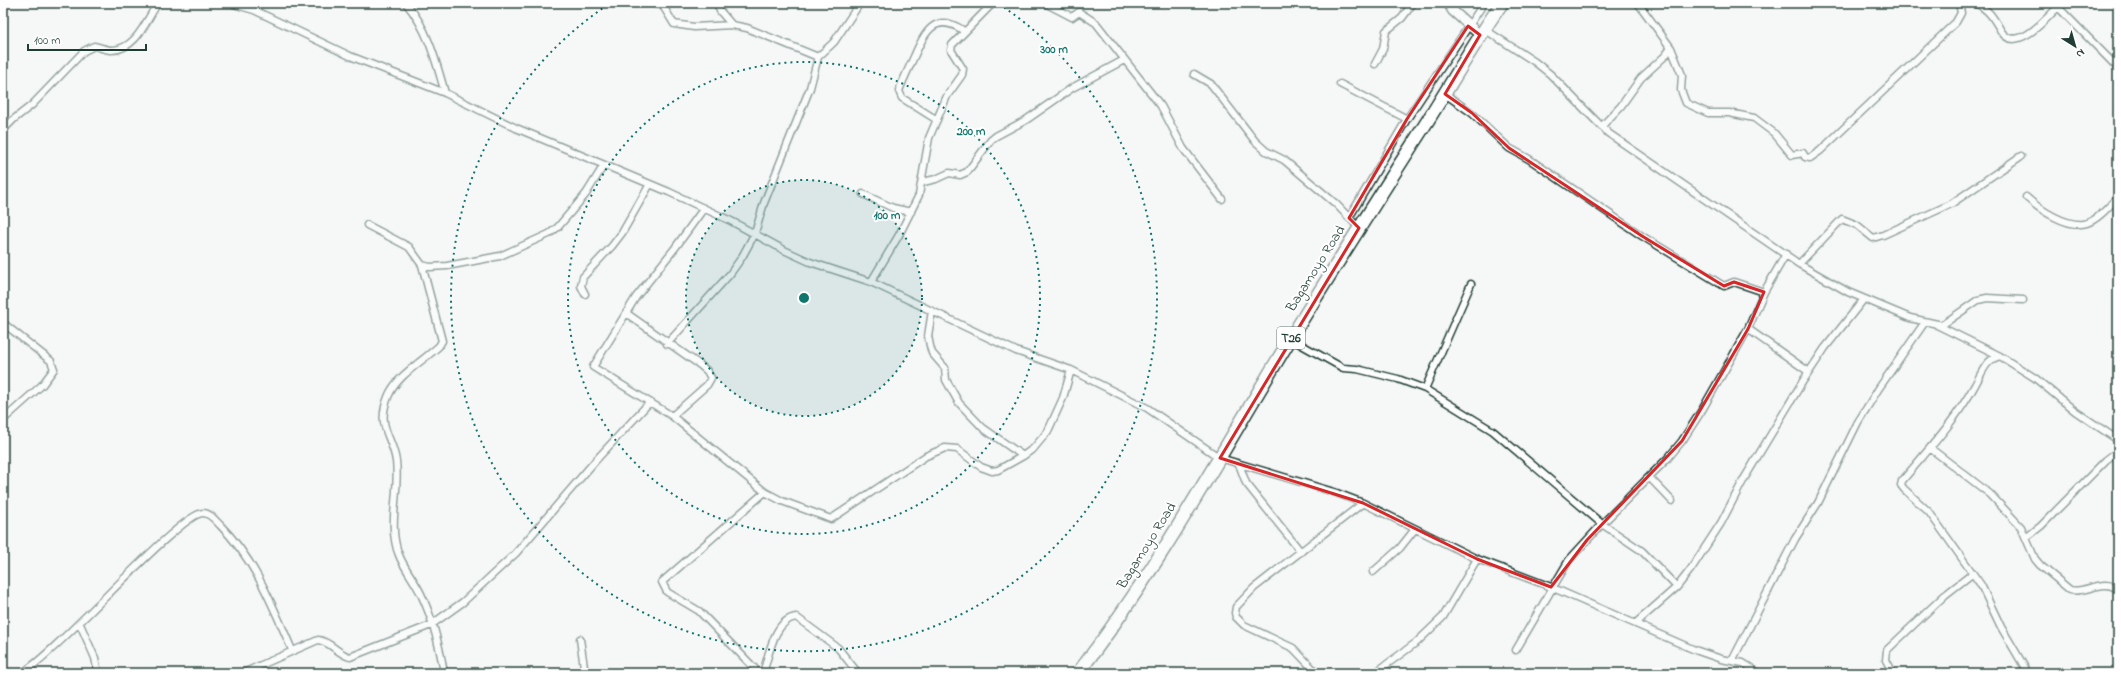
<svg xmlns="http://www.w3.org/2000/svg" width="2121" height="676" viewBox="0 0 2121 676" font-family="'Indie Flower',sans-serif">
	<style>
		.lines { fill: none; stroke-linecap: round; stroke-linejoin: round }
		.street-casing { stroke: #1f3d34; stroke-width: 9 }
		.secondary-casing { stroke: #1f3d34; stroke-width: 12 }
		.highway-casing { stroke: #1f3d34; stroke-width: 15 }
		.street { stroke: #fff; stroke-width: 6 }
		.secondary { stroke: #fff; stroke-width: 9 }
		.highway { stroke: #fff; stroke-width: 12 }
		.marked { fill: none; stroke: #d62828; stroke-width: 3; stroke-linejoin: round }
		.ring { fill: none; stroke: #0f766e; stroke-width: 2; stroke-dasharray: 2 4 }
		.labels { text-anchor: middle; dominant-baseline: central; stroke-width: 4; stroke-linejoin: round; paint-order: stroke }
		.shield { fill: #fff; stroke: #627771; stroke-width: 1 }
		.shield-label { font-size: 13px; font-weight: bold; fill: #1f3d34 }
		.street-label { font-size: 14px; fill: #1f3d34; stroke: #fff }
		.centre { fill: #0f766e; stroke: #fff; stroke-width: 2 }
		.ring-label { font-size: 12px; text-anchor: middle; font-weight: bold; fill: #0f766e; stroke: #fff; stroke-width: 4; stroke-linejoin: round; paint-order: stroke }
	</style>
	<rect width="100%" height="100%" fill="#f6f7f7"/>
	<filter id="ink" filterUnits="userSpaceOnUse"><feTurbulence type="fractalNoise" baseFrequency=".025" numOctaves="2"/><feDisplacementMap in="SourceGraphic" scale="8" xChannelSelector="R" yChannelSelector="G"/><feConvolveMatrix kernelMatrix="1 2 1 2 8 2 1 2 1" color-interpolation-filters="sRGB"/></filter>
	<g filter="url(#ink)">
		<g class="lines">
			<!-- street casing -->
			<g class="street-casing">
				<path id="street" d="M230,3L254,10L350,56L445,93L516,128L669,192L731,221L784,250L810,262L871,282L1016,351L1071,370L1147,408L1220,458L1334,492L1363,503L1477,559L1551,587L1695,650L1721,659L1743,663L1759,673
					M406,3C428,29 436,61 445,93
					M651,3L663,6L674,24L694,27L732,25L747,28L818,57
					M717,3L720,11L732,25
					M1045,3L1072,17L1079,12L1096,23L1161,106L1183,148L1222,199
					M1638,3L1671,48
					M1959,3L1961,13L1956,22L1820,151L1810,158L1805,157L1803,153L1792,155L1774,133L1754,118L1729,113H1708L1686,103L1681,90L1682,75L1671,48L1665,56L1641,78L1621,106L1602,126L1608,133L1799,264L1848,292L1910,318L1942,325L1978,300L1987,298L2023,300
					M1975,3C1989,9 1994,19 2001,31C2017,56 2050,14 2062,3
					M2058,7L2118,68
					M1484,29L1535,62L1550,74L1602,127
					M1375,64L1383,49L1386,31L1402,18L1413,3
					M1194,74L1211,84L1255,141L1266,151L1284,160L1336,204L1359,228
					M1340,84L1407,119
					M1445,94L1472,113L1509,148L1529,159L1642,236L1724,286L1734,282L1764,292
					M937,120L902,98L899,91C903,80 908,70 913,59C924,34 934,10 964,31
					M3,130L14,119L32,105L84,51L94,46C100,47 106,50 112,50C137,49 146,20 158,3
					M923,182L936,179L949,173L960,175L967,172L991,140L996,136L1026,120L1072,88L1124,60
					M863,194L893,208L911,212
					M2026,197C2039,209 2068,229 2087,223C2099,219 2110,206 2118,196
					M704,208L675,248L636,297L593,367L672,416L765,492L782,501L831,519L926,456L945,448L957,449L981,467L992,471L998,470L1023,456L1034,448L1048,431L1063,398L1071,370
					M1349,218L1407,119L1484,3
					M367,225L409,247L422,265L430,267L447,266L500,256L549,234L558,227L586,194L604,165
					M1799,264L1842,219L1857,225L1873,238L1883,235L1951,204L2021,156
					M422,265L442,341L439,346C423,361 396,376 388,397C376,427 392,435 396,461C400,492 387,525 399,555C404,568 415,581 421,594C432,617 440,649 444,673
					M871,282L899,235L919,195L929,138L947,96L962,75L963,69L951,50L952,45L993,3
					M585,294L581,286L583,277L612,246L622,233L650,184
					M932,311L928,336L930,346L932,353L945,368L946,380L959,403L983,428L1023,456
					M626,313L700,365L707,371L711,378L707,385L672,416
					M3,323L51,361L54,369L42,385L3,420
					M1937,325L2000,356
					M1748,329L1809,372
					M1291,339L1343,368L1357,369L1398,379L1425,389L1493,431L1602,524L1642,551L1677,587
					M667,344L730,274L742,257L755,233L764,203L810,88L818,57L834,42L858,6L857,3
					M1425,389L1471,284
					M1930,448L1990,494L2021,527L2035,559L2040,565L2070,590C2085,594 2105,577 2118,590
					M1239,464L1246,483L1301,552
					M1649,477L1672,501
					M2027,537L2041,526L2106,460L2118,451
					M1373,572L1400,548L1415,529
					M1636,623L1677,587L1691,569L1721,523L1744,479L1803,381L1825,348L1864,299
					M80,624L95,658L98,673
					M580,639L584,667L587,673
					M1516,650L1569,560L1602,524L1668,458L1682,441L1702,410L1748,329L1764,292L1786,254
					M1732,661L1795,539L1818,503L1858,422L1879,388L1925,322
					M22,673C57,653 181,512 203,513C210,513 216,521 220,525C255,560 273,606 292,650
					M243,673L318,640C330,641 338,654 350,657L431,625L463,602L516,553L596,460L649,403
					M759,673L699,611L667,592L662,582L765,492
					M763,673C769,655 774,620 796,617L838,648L858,673
					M1317,673L1293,648L1244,625L1236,617L1235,613L1236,607L1254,588L1363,503
					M1375,673L1417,642L1443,617L1477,559
					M1893,673L1886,660L1887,650L1945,595L1972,574
					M2028,673L2001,627L1981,585L1929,512L1904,489L1901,485L1902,481C1928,450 1956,420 1975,385C1982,373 1986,359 2000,356L2035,378L2075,411L2118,440"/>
			</g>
			<!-- secondary casing -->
			<g class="secondary-casing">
				<path id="secondary" d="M1448,3L1453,11L1480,35"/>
			</g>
			<!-- highway casing -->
			<g class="highway-casing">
				<path id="highway" d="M1078,673C1149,581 1206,480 1265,381C1316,295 1370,211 1423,128C1450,86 1474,43 1502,3"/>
			</g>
			<!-- street -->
			<use href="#street" class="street"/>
			<!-- secondary -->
			<use href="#secondary" class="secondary"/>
			<!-- highway -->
			<use href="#highway" class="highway"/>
		</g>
	</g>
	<!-- marked area -->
	<path d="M0 0H2121V676H0ZM1468,26L1480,35L1445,94L1472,113L1509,148L1642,236L1724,286L1734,282L1764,292L1748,329L1682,441L1587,540L1551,587L1477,559L1363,503L1220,458L1359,228L1349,218L1407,119Z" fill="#f6f7f7" fill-opacity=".55" fill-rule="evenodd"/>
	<path class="marked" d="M1468,26L1480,35L1445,94L1472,113L1509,148L1642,236L1724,286L1734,282L1764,292L1748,329L1682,441L1587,540L1551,587L1477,559L1363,503L1220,458L1359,228L1349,218L1407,119Z"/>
	<!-- distance rings -->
	<circle cx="804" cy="298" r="118" fill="#0f766e" fill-opacity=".12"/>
	<g class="ring">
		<circle cx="804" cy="298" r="118"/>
		<circle cx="804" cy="298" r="236"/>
		<path d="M999 4A353 353 0 1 1 609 4"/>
	</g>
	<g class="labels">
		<!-- shield labels -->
		<rect class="shield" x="1277" y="327" width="28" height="22" rx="3"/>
		<g class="shield-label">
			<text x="1291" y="338">T26</text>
		</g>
		<!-- street labels -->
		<g class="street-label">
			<text transform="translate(1316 269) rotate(-58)">Bagamoyo Road</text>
			<text transform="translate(1147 546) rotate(-58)">Bagamoyo Road</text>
		</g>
	</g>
	<circle cx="804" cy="298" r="6" class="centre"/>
	<g class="ring-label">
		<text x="1054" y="53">300 m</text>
		<text x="971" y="135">200 m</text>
		<text x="887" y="219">100 m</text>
	</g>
	<!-- margin -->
	<rect width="2121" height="676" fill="none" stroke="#fff" stroke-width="16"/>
	<rect x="8" y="8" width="2105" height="660" fill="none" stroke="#1f3d34" stroke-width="1.5" filter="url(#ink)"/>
	<!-- north arrow -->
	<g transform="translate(2075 46) rotate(143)" stroke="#ffffff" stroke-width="3" paint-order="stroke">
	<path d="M0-3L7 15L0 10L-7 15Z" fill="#1f3d34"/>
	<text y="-6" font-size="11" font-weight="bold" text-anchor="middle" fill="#1f3d34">N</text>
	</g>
	<!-- scale -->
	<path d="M28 44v6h118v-6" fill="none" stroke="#1f3d34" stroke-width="2"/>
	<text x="34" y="44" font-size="12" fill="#1f3d34" stroke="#ffffff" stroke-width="3" paint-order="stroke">100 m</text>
</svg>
